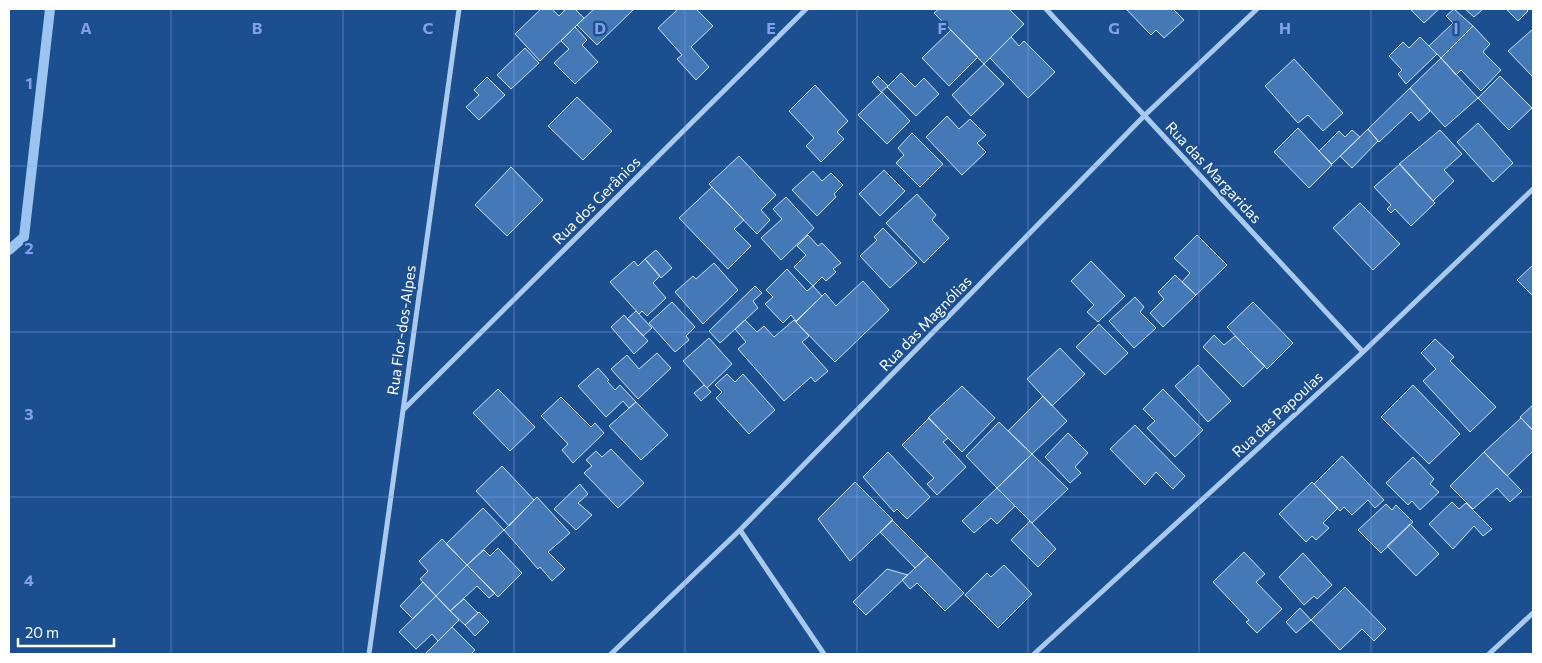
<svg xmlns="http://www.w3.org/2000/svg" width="1542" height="663" viewBox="0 0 1542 663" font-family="Commissioner,sans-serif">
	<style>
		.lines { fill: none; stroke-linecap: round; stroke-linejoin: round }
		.stream { stroke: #9cc4f0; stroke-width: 10 }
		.building { fill: #4478b7; stroke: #cfe3fa }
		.minor { stroke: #a9c9ee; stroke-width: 5 }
		.grid { fill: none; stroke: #839eea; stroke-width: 1; stroke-opacity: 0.55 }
		.labels { text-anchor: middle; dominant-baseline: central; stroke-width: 4.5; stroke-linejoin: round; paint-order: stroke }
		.street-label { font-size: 15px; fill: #fff; stroke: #1b4f8f }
		.grid-label { font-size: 16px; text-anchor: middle; font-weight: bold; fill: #839eea; stroke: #1b4f8f; stroke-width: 4.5; stroke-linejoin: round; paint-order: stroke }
	</style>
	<rect width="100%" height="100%" fill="#1b4f8f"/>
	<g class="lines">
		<!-- stream -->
		<path class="stream" d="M9,250L24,237L50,9"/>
	</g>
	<!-- building -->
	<path class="building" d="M541,9H552L559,16L566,9H575L584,18L540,61L515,34Z
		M594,9H634L597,45L577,25Z
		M678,9H696L713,26L691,47L709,67L696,80L677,59L682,55L658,28Z
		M939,9H1009L1024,24L984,64L934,13Z
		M1126,9H1173L1184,20L1164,38L1156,30L1151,35Z
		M1410,9H1439L1424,23Z
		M1454,9L1473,26L1441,58L1429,46L1453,23L1446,16Z
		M1465,9H1483L1474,17Z
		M1506,9H1526L1528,11L1518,21Z
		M1473,26L1490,44L1483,52L1501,70L1481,91L1461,70L1456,75L1441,58Z
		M575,27L587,40L582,45L598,62L575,84L554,63L569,49L561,41Z
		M1533,29V77L1508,51Z
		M951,30L978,57L949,86L922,58Z
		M1011,37L1019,46L1024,41L1055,72L1028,98L990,58Z
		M1420,37L1437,54L1406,84L1398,74L1402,70L1389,56L1403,42L1409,48Z
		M525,48L539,63L511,89L497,75Z
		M1441,58L1478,98L1445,127L1410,88Z
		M1294,59L1343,113L1323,131L1308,115L1298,123L1265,86Z
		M984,64L1004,84L971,116L952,95Z
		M901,73L915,87L924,78L939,94L916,116L887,87Z
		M878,76L888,86L881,92L872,82Z
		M1500,76L1532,108L1509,130L1478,98Z
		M487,77L505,95L479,120L466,107L479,95L474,90Z
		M815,85L848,121L837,132L844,139L821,162L806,146L814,138L789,111Z
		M1410,88L1430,111L1419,121L1411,112L1379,142L1368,129Z
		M882,92L910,121L887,144L858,115Z
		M577,97L612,131L583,160L548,126Z
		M947,116L959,129L970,119L986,135L977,143L986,152L962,175L926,137Z
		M1478,123L1513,163L1493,182L1457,142Z
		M1298,128L1332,165L1309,188L1274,152Z
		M1368,129L1378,141L1352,168L1340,156Z
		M1352,130L1360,137L1332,164L1319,151L1339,131L1345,137Z
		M1440,130L1462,154L1444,170L1454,181L1433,201L1399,164Z
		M912,133L943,164L920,187L896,163L904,155L898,148Z
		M739,156L776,195L761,210L770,220L757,234L709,184Z
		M1400,164L1435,203L1411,226L1395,209L1391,213L1387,209L1391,205L1374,187Z
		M511,167L543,200L507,236L475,205Z
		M884,170L905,191L880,216L859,194Z
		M813,171L822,181L831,173L843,185L834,194L836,197L817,216L792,190Z
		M712,187L744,220L734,229L751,246L728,269L679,218Z
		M917,194L936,215L932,220L949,238L924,263L886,223Z
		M786,197L814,228L781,260L761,238L782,219L773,209Z
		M1360,203L1400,244L1373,270L1333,228Z
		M883,228L917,263L890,288L860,256L877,240L874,237Z
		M808,235L818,246L822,243L841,263L833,269L836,272L826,281L822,277L813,286L794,267L806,255L797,246Z
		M1197,235L1227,265L1196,295L1182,282L1190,273L1174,258Z
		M656,250L672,268L661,278L645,259Z
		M645,259L660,276L653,283L666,298L647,316L642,311L639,314L610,282L634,261L638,266Z
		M1091,261L1125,296L1098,322L1087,312L1094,305L1071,281Z
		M714,263L738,290L703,324L675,292L693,276L696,279Z
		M1533,265V296L1517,280Z
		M787,269L807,291L813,286L822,296L796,321L791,315L783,323L765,304L773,297L766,290Z
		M1175,275L1196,295L1163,327L1150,313L1164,299L1158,292Z
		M863,281L889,310L835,362L796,322L825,293L836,306Z
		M755,286L762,293L753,301L758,308L720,343L709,331Z
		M1135,297L1144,307L1140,312L1156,328L1134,348L1109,321Z
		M672,302L695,327L686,336L689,340L675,352L649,323Z
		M1253,302L1293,343L1267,369L1227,327Z
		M636,311L652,328L643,336L627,319Z
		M624,315L648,341L634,354L611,327Z
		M745,320L757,332L764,326L774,337L794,320L809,336L802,342L828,371L815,382L811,377L784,401L738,349L746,342L735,329Z
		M1099,324L1128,353L1105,375L1076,347Z
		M1214,335L1224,345L1235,336L1265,366L1243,387L1203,347Z
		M709,338L732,364L707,388L683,361Z
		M1435,339L1454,357L1450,361L1496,407L1470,432L1423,381L1436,369L1421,353Z
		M1060,348L1085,374L1052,406L1027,379Z
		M657,353L671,368L638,399L611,369L627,355L639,369Z
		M1198,365L1231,401L1208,422L1175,386Z
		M598,368L609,380L607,381L615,390L620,385L636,402L629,408L623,401L606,417L578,386Z
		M727,374L735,382L743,374L775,410L749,434L716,398L722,392L715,385Z
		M704,385L711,392L701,401L694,393Z
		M1413,385L1460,434L1429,464L1381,417Z
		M962,386L995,418L962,452L928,418Z
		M498,389L535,427L510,451L473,413Z
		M1163,389L1203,430L1175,457L1147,428L1155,421L1143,409Z
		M1043,396L1067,421L1032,454L1008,431Z
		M561,397L591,427L595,423L604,433L573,463L562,450L568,444L541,416Z
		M636,402L668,435L641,460L609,426Z
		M1533,405V428L1532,429L1520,417Z
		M929,418L948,438L943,442L966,467L937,495L927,484L934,478L902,445Z
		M1521,418L1533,431V451L1507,476L1484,452Z
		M999,422L1032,454L997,488L966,456Z
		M1135,425L1185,476L1173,489L1156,472L1145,485L1110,449Z
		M1068,433L1088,453L1075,467L1081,473L1070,483L1045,457Z
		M611,449L644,483L618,508L584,473L592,466L586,460L596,451L602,457Z
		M888,452L930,497L907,519L897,509L894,512L863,477Z
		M1484,452L1522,491L1510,502L1497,488L1473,509L1450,486Z
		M1032,454L1068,489L1032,523L997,488Z
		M1342,456L1384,500L1375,508L1368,500L1352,515L1344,507L1340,511L1314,484Z
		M1413,457L1434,479L1430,484L1439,492L1420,510L1412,501L1408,505L1386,483Z
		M502,466L534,500L509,526L476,491Z
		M855,482L893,520L850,561L818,519Z
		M1312,482L1338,508L1323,523L1329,528L1316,540L1312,536L1306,542L1279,514Z
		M580,484L588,494L578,503L592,515L576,530L554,509Z
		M997,488L1015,506L997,524L991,518L974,533L962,521Z
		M537,497L570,533L548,552L565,569L552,581L540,567L538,569L504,530Z
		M1452,502L1459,509L1466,503L1492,529L1483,536L1474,526L1453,549L1429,524Z
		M1386,504L1392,510L1396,505L1413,522L1381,553L1358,530Z
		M483,508L504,530L467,565L446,544Z
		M892,520L928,556L915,568L880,532Z
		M1030,521L1056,549L1038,567L1011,540Z
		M1410,524L1439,554L1416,576L1387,546Z
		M442,539L467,565L436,596L420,579L428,571L419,561Z
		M498,548L522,573L498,597L467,565L484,550L490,556Z
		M1244,552L1265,574L1256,582L1282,609L1257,633L1246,622L1249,620L1213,582Z
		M1303,553L1332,585L1317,599L1314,596L1304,605L1279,577Z
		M928,556L964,593L945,611L917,583L910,589L902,580Z
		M467,565L495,593L489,598L477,586L450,611L436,596Z
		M1004,565L1032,594L998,628L965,595L987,573L991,577Z
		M887,569L908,575L866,615L853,602Z
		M423,582L436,596L413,619L400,606Z
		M1345,587L1386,629L1374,641L1362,629L1340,650L1311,620Z
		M436,596L459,620L438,641L432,634L416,649L399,632Z
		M464,599L478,613L465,625L450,611Z
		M1300,608L1311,620L1296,633L1286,622Z
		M479,612L489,622L475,636L465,625Z
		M452,627L475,650L471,654H425Z"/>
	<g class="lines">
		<!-- minor -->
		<path class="minor" d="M1046,9L1363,352
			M403,410L806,9
			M740,530L824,654
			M369,654L459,9
			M611,654L740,530L1145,115L1257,9
			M1034,654L1363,352L1533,189
			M1489,654L1533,613"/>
	</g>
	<!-- grid -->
	<path class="grid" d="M171,9V654M343,9V654M514,9V654M685,9V654M857,9V654M1028,9V654M1199,9V654M1371,9V654M9,166H1533M9,332H1533M9,497H1533"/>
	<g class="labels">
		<!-- street labels -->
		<g class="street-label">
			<text transform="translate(1214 172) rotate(47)">Rua das Margaridas</text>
			<text transform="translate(596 200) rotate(-45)">Rua dos Gerânios</text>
			<text transform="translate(925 323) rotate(-46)">Rua das Magnólias</text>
			<text transform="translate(401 330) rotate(-82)">Rua Flor-dos-Alpes</text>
			<text transform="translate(1277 414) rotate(-43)">Rua das Papoulas</text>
		</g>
	</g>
	<g class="grid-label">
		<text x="86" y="34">A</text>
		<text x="257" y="34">B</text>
		<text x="428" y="34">C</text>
		<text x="600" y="34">D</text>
		<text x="771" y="34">E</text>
		<text x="942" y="34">F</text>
		<text x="1114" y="34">G</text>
		<text x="1285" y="34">H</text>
		<text x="1456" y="34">I</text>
		<text x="29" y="89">1</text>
		<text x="29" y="254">2</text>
		<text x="29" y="420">3</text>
		<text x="29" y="586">4</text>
	</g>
	<!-- border -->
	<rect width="1542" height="663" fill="none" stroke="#ffffff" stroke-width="20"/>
	<!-- scale -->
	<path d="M18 638v8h96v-8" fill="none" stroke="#ffffff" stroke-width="2.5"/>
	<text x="25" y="638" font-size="15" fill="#ffffff" stroke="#1b4f8f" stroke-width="4" paint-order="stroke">20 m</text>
</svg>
